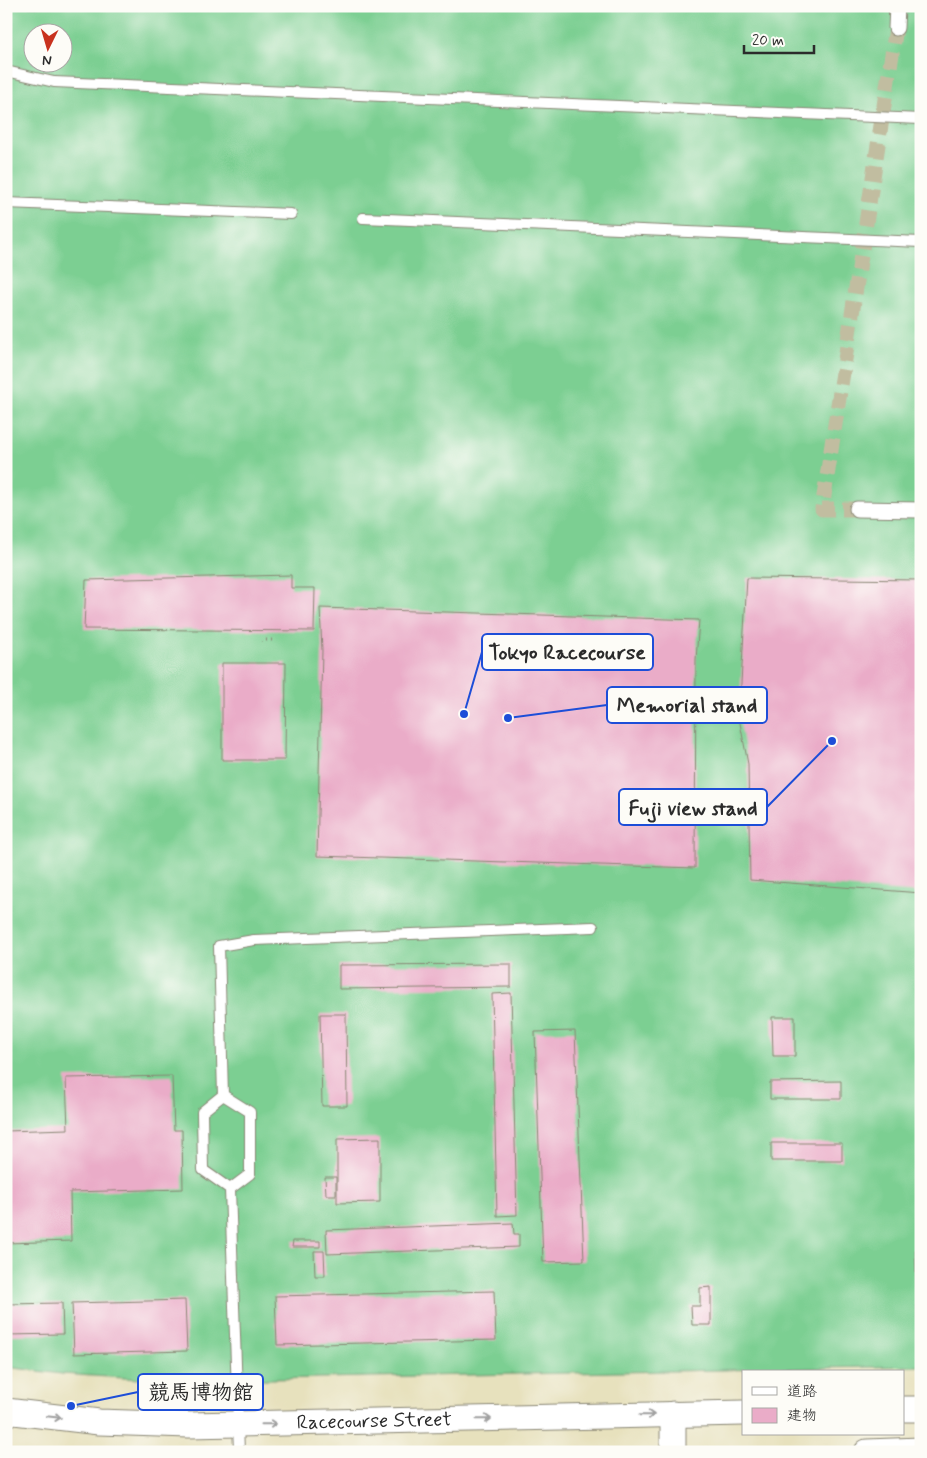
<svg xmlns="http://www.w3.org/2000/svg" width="927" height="1458" viewBox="0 0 927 1458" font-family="Mynerve,'Klee One',sans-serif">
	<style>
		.pitch { fill: #7bcf92; stroke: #537d5e; fill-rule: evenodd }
		.building { fill: #eaacc8 }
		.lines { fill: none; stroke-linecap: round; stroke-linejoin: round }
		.pedestrian-tunnel { stroke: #c1bda0; stroke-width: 15; stroke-dasharray: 15 8; stroke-linecap: butt }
		.service-casing { stroke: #898674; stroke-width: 12 }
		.pedestrian-casing { stroke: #898674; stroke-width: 17 }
		.tertiary-casing { stroke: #898674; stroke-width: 27 }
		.path { stroke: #898674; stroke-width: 3; stroke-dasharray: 1 4; stroke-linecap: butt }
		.service { stroke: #fff; stroke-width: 10 }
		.pedestrian { stroke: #fff; stroke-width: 15 }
		.tertiary { stroke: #fff; stroke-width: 25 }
		.oneway { stroke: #a0a0a0 }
		.labels { text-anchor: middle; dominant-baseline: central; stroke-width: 4; stroke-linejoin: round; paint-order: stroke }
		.street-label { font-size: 20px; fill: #2b2b2b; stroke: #fdfcf7 }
		.leader { fill: none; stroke: #1d4ed8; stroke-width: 2 }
		.callout-dot { fill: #1d4ed8; stroke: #fdfcf7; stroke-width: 2 }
		.callout { fill: #fdfcf7; stroke: #1d4ed8; stroke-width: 2 }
		.callout-label { font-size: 21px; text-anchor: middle; font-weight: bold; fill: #2b2b2b }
	</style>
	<rect width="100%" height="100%" fill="#fdfcf7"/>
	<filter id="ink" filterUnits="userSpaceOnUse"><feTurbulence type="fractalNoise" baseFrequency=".02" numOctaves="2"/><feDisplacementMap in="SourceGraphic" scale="10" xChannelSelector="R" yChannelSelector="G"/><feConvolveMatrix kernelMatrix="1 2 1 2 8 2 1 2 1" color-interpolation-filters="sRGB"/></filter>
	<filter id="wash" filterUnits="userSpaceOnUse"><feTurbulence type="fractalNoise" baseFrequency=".0096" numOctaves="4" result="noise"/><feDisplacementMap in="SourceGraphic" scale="20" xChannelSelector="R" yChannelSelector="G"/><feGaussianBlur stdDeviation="1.12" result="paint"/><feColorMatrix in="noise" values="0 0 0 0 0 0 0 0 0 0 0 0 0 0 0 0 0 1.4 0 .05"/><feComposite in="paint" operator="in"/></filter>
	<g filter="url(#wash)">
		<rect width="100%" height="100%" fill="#e7e1bd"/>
		<!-- pitch -->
		<path class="pitch" d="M6,6H921V1366L171,1381L62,1374L6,1367ZM32,32H62V62H32Z"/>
		<g id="blocks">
			<!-- building -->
			<path class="building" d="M291,575V588H315L314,631L84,629L86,580Z
				M747,578L921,580V893L750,880L748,764L739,718Z
				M320,608L699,620L696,660L695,868L317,856L322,650Z
				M222,663H286L285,760H222Z
				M511,964V987L339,989V965Z
				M511,993L517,1215L497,1216L492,994Z
				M320,1014H346L347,1106H322Z
				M772,1017H795V1056H773Z
				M575,1031L584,1261L543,1262L535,1032Z
				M172,1076L174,1130H182L183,1189L70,1192L71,1241L6,1243V1131L68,1129L66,1078Z
				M841,1081V1099H770V1082Z
				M380,1138V1202L337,1203V1139Z
				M771,1143H842V1161H771Z
				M325,1177H336V1195H326Z
				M513,1223L514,1234H519V1247L327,1254L326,1230Z
				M293,1241H320V1247H292Z
				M915,1250H921V1363H919Z
				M314,1251H324L325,1276H315Z
				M711,1287V1325H692L691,1306H700V1288Z
				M494,1291L496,1340L277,1345L275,1296Z
				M185,1300L187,1351L74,1354L72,1303Z
				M62,1303L63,1334L6,1335V1304Z"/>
		</g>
	</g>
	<g filter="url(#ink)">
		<use href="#blocks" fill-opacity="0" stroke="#898674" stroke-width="1"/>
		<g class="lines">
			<!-- pedestrian-tunnel -->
			<path class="pedestrian-tunnel" d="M857,509H822L896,28"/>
			<!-- service casing -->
			<g class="service-casing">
				<path id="service" d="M6,71L54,82L921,119
					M6,203L291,214
					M363,218L921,242
					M223,1095L202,1112L203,1170L230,1189
					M239,1452L230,1189L250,1174V1112L223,1095L219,946L254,940L593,927"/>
			</g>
			<!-- pedestrian casing -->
			<g class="pedestrian-casing">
				<path id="pedestrian" d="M896,28L897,6
					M857,509L921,510"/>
			</g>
			<!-- tertiary casing -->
			<g class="tertiary-casing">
				<g id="tertiary">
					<path d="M903,1409H921"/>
					<path id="s1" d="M6,1411L99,1422L189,1425L743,1413"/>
					<path d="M673,1414V1452"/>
					<path d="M867,1452L921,1450"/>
				</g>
			</g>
			<!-- path -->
			<path class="path" d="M261,640H276"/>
			<!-- service -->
			<use href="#service" class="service"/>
			<!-- pedestrian -->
			<use href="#pedestrian" class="pedestrian"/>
			<!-- tertiary -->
			<use href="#tertiary" class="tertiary"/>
		</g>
		<!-- one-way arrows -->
		<defs><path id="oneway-shaft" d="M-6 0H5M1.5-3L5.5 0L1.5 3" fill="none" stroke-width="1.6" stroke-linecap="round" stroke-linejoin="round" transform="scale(1.25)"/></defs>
		<g class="oneway">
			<use href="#oneway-shaft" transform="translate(647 1415) rotate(-1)"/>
			<use href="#oneway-shaft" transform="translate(54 1417) rotate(6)"/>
			<use href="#oneway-shaft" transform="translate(484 1419) rotate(-1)"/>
			<use href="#oneway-shaft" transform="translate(269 1424) rotate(-1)"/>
		</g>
	</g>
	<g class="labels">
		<!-- street labels -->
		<g class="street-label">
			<text stroke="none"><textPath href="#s1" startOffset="369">Racecourse Street</textPath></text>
		</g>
	</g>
	<!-- callouts -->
	<path class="leader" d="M464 714L482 652M508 718L607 705M832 741L767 807M71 1406L138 1392"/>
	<g class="callout-dot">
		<circle cx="464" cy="714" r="5"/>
		<circle cx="508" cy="718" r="5"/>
		<circle cx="832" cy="741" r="5"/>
		<circle cx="71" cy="1406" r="5"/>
	</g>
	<g class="callout">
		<rect x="482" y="634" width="171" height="36" rx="5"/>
		<rect x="607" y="687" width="160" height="36" rx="5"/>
		<rect x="619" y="789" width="148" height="36" rx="5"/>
		<rect x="138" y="1374" width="125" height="36" rx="5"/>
	</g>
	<g class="callout-label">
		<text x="567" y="659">Tokyo Racecourse</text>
		<text x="687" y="712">Memorial stand</text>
		<text x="693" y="815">Fuji view stand</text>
		<text x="201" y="1399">競馬博物館</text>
	</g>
	<!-- margin -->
	<rect width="927" height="1458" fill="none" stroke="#fdfcf7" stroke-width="25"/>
	<!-- legend -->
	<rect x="742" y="1370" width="162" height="65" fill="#fdfcf7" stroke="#a9a8a5"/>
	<rect x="752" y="1387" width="25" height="8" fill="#ffffff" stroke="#a9a8a5"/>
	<text x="787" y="1396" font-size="15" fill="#2b2b2b">道路</text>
	<rect x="752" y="1408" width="25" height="15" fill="#eaacc8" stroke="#a9a8a5"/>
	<text x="787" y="1420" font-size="15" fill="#2b2b2b">建物</text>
	<!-- north arrow -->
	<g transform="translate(48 48) rotate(185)"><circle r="24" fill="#fdfcf7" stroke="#a9a8a5"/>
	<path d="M0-4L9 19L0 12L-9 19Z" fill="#c8321e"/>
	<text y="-8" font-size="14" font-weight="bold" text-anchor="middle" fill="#2b2b2b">N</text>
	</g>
	<!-- scale -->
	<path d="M744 45v8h70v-8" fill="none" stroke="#2b2b2b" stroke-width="2.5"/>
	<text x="752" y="45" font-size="15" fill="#2b2b2b" stroke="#fdfcf7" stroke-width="4" paint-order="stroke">20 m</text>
</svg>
